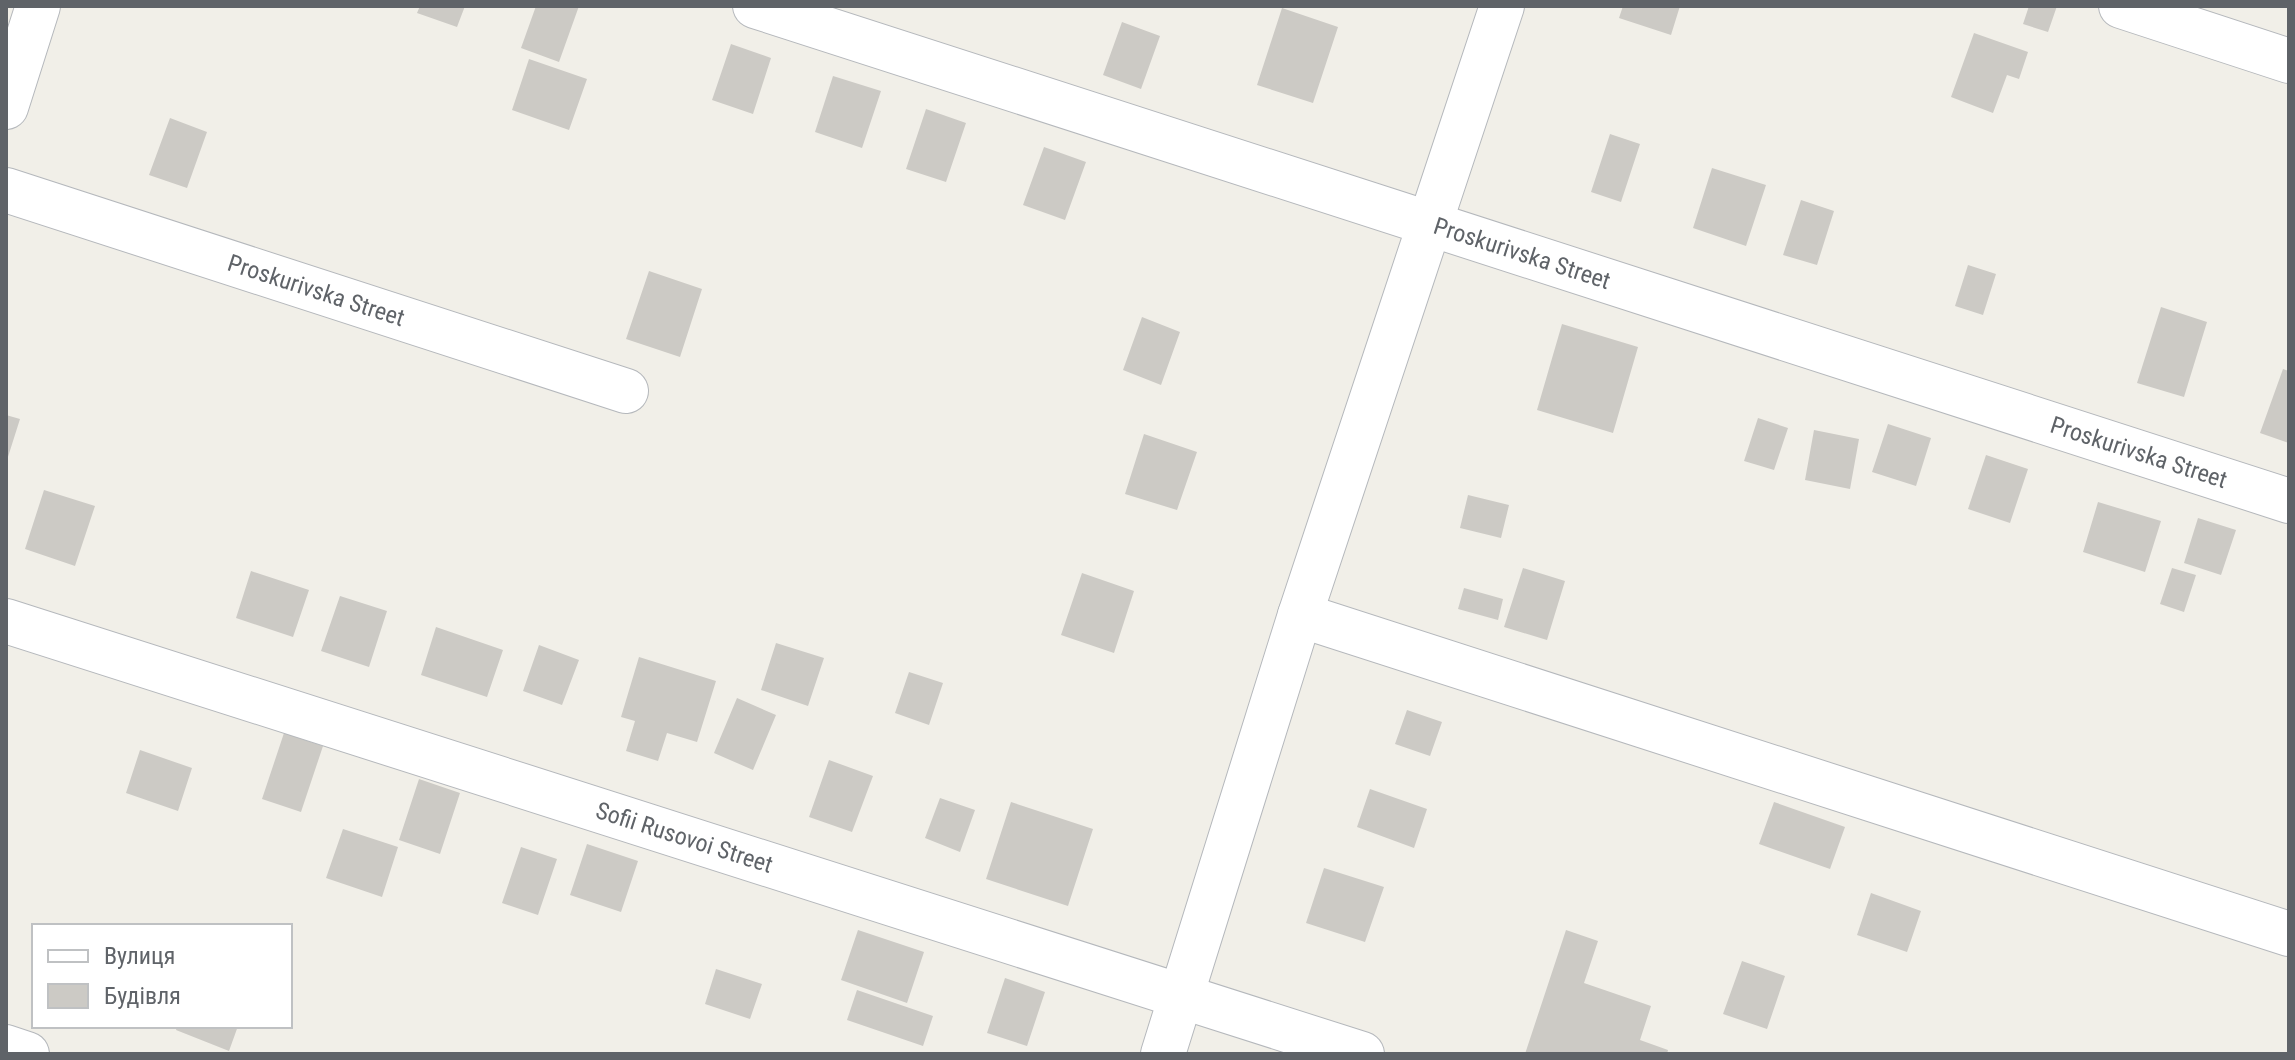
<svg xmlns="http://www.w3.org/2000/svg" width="2295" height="1060" viewBox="0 0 2295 1060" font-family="'Roboto Condensed',sans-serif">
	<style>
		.building { fill: #cccac5 }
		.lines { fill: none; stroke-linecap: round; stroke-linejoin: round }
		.minor-casing { stroke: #b5b8bc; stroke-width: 46 }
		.minor { stroke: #fff; stroke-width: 44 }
		.labels { text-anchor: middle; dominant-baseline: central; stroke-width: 8; stroke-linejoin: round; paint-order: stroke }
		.street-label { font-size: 24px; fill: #5f6368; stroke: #fff }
	</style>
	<rect width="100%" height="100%" fill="#f1efe8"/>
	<!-- building -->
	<path class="building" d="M420,6H465L457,27L417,13Z
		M536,6H579L559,62L521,48Z
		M1623,6H1680L1671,35L1619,18Z
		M2029,6H2057L2048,32L2023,24Z
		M1282,8L1338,27L1313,103L1257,85Z
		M1122,22L1160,36L1141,89L1103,75Z
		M1974,33L2028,52L2019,79L2007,75L1993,113L1951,97Z
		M731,44L771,58L753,114L712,100Z
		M529,59L587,79L569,130L512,110Z
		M833,76L881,91L862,148L815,132Z
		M926,109L966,123L946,182L906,169Z
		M170,118L207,132L187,188L149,175Z
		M1610,134L1640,144L1621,202L1591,192Z
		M1044,147L1086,162L1065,220L1023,205Z
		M1712,168L1766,185L1746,246L1693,228Z
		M1801,200L1834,211L1817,265L1783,255Z
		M1968,265L1996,274L1983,315L1955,306Z
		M649,271L702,289L680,357L626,339Z
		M2161,307L2207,322L2184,397L2137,383Z
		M1142,317L1180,332L1161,385L1123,370Z
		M1562,324L1638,347L1613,433L1537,410Z
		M2283,369L2289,371V443L2260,433Z
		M6,415L20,419L7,460H6Z
		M1758,418L1788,428L1774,470L1744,461Z
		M1888,424L1931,438L1916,486L1872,472Z
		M1814,430L1859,439L1850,489L1805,480Z
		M1144,434L1197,452L1177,510L1125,494Z
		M1986,455L2028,469L2010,523L1968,509Z
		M44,490L95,506L75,566L25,549Z
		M1468,495L1509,505L1501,538L1460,528Z
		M2098,502L2161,521L2145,572L2083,552Z
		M2198,518L2236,530L2221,575L2184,563Z
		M1523,568L1565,581L1547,640L1504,627Z
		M2172,568L2196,575L2184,612L2160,604Z
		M251,571L309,590L293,637L236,618Z
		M1082,573L1134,591L1114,653L1061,635Z
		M1464,588L1503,599L1498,620L1458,609Z
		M340,596L387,611L369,667L321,651Z
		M436,627L503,650L487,697L421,675Z
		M776,643L824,658L808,706L761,690Z
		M539,645L579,660L562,705L523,691Z
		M639,657L716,681L697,742L667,733L658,761L626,751L635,721L621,717Z
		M909,672L943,683L929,725L895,713Z
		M737,698L776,715L753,770L714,753Z
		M1407,710L1442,722L1430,756L1395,744Z
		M284,733L323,746L301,812L262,799Z
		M140,750L192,768L178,811L126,793Z
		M829,760L873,776L852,832L809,817Z
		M419,779L460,793L440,854L399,840Z
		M1370,789L1427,809L1414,848L1357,827Z
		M940,798L975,810L960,852L925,838Z
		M1011,802L1093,829L1068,906L986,879Z
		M1774,802L1845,827L1830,869L1759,844Z
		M343,829L398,847L382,897L326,878Z
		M587,844L638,861L621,912L570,895Z
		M521,847L557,859L538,915L502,903Z
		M1324,868L1384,887L1365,942L1306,923Z
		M1871,893L1921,911L1907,952L1857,935Z
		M858,930L924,952L907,1003L841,980Z
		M1566,930L1598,941L1584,983L1651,1006L1640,1040L1668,1050L1667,1054H1525Z
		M1742,961L1785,976L1767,1029L1723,1014Z
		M716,969L762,984L750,1019L705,1004Z
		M1005,978L1045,992L1027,1046L987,1033Z
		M857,990L933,1016L923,1046L847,1020Z
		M177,1026H238L229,1051L176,1030Z"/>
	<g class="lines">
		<!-- minor casing -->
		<g class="minor-casing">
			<g id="minor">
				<path id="s1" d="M755,6L2289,501"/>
				<path d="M2121,6L2289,61"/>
				<path d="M6,107L38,6"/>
				<path id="s2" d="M6,190L626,391"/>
				<path d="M1300,615L2289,934"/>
				<path id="s3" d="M6,621L1362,1054"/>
				<path d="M6,1047L27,1054"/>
				<path d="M1163,1054L1300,615L1502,6"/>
			</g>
		</g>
		<!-- minor -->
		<use href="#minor" class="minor"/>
	</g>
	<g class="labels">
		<!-- street labels -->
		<g class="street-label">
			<text stroke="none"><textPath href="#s1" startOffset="806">Proskurivska Street</textPath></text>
			<text stroke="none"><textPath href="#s2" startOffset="326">Proskurivska Street</textPath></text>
			<text stroke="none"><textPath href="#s1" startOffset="1454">Proskurivska Street</textPath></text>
			<text stroke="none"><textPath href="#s3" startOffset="712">Sofii Rusovoi Street</textPath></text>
		</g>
	</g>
	<!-- border -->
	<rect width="2295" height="1060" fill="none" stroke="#5f6368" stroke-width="16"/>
	<!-- legend -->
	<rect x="32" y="924" width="260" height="104" fill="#ffffff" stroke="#bfc1c3" stroke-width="2"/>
	<rect x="48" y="950" width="40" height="12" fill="#ffffff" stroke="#bfc1c3" stroke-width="2"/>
	<text x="104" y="964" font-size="24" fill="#5f6368">Вулиця</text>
	<rect x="48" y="984" width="40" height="24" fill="#cccac5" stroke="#bfc1c3" stroke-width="2"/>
	<text x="104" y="1004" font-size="24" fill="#5f6368">Будівля</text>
</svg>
